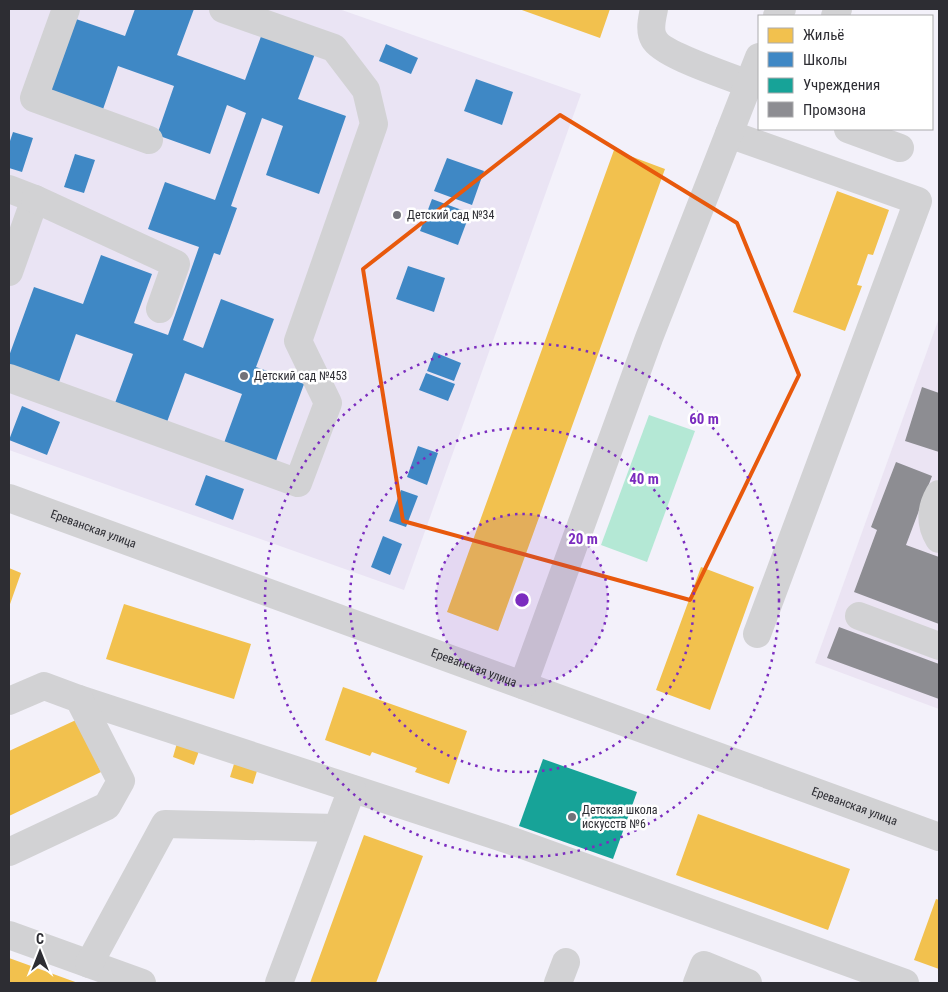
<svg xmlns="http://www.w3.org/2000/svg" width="948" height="992" viewBox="0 0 948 992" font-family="'Roboto Condensed',sans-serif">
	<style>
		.industrial { fill: #ebe4f3 }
		.education { fill: #eae4f4 }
		.green { fill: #b4e8d5 }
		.homes { fill: #f2c14e }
		.schools { fill: #3f88c5 }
		.public { fill: #17a398 }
		.industry { fill: #8d8d92 }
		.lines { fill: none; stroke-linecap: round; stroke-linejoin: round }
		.minor { stroke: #d2d2d4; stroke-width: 28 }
		.marked { fill: none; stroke: #e8590c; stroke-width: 4; stroke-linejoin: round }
		.ring { fill: none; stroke: #7b2cbf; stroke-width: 2.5; stroke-dasharray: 2.5 5 }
		.poi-dot { fill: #727279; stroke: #fff; stroke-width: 2 }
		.labels { text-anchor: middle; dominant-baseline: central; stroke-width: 5; stroke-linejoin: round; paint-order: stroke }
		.poi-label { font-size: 12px; fill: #2d2d33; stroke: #fff; text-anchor: start }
		.street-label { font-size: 12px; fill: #2d2d33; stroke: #fff }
		.centre { fill: #7b2cbf; stroke: #fff; stroke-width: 2.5 }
		.ring-label { font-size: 15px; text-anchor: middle; font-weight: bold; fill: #7b2cbf; stroke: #fff; stroke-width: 5; stroke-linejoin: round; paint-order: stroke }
	</style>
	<rect width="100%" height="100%" fill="#f3f1fa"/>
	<!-- industrial -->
	<path class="industrial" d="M939,318V709L815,663Z"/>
	<!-- education -->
	<path class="education" d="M9,9H339L581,94L404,590L9,450Z"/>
	<!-- green -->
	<path class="green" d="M649,415L695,431L647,562L601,545Z"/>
	<!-- homes -->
	<path class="homes" d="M519,9H610L600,38Z
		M614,150L665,169L498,631L447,612Z
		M837,191L889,210L873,255L868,254L857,285L862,286L845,331L793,312Z
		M701,567L754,587L710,710L656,690Z
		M9,568L21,573L9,607Z
		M124,604L251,644L234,699L106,659Z
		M343,687L467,731L449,784L415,772L417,768L372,752L370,756L325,740Z
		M76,720L101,772L9,816V751Z
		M177,743L199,751L194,765L173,757Z
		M234,764L257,771L253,784L230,777Z
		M698,814L850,869L828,930L676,875Z
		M364,835L423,856L376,983H310Z
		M936,899L939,900V969L914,960Z
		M9,958L78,983H9Z"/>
	<!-- schools -->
	<path class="schools" d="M135,9H194L177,55L245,80L263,31L316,51L298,99L346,116L319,194L266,175L283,126L262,118L231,206L237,208L220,255L214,253L183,340L203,348L221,299L274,319L256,367L304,384L276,461L224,443L242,394L185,373L167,422L115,403L133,354L76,334L59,382L9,364V356L34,287L83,304L101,255L152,274L134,323L168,335L199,247L148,229L165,182L215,200L246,113L227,105L210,154L157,135L174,86L118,66L101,115L48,95L76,19L125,36Z
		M386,44L418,58L411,74L379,61Z
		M476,79L513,92L502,125L464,111Z
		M13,132L33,138L22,172L9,168V144Z
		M75,154L95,160L84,193L64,187Z
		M447,158L484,171L472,205L434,191Z
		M432,199L470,213L458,245L420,231Z
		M408,266L445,278L434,312L396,299Z
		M434,352L461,363L454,381L427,371Z
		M426,373L455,384L448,401L419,390Z
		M22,406L60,422L47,455L9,440Z
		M418,446L438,453L427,485L407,477Z
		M206,475L244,489L233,520L195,505Z
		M401,490L418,496L406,527L389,521Z
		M383,536L402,544L390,575L371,567Z"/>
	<!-- public -->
	<path class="public" d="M543,759L637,792L613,859L519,826Z"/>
	<!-- industry -->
	<path class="industry" d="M922,387L939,393V452L905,441Z
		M896,462L932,476L906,545L939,557V624L854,592L877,530L871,527Z
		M839,627L939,664V699L827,658Z"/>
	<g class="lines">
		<!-- minor -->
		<g class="minor">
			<path d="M66,9L34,98L149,140"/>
			<path d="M654,9C652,18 649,31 654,39C662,55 729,76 748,84"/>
			<path d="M777,16L782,9"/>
			<path d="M835,16L838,9"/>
			<path d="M848,129L900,148"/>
			<path d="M729,134L918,201L757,634"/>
			<path d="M9,189L35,199L9,272"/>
			<path d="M35,199L176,264L160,309"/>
			<path d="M9,378L298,483L328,403L298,341L374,124L366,90L334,48L223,9"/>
			<path d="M939,494C930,510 930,524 939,539"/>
			<path id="s1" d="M9,498L939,837"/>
			<path d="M859,616L939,646"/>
			<path d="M523,685L649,338L759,57"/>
			<path d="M79,699L512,841L905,983"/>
			<path d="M9,701L44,686L79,699L121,781L107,806L9,852"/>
			<path d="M9,935L142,983"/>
			<path d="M89,964L165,824L336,828"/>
			<path d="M279,983L352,789"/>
			<path d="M558,983L566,962"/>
			<path d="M697,983L704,965L748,983"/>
		</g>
	</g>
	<!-- marked area -->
	<path class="marked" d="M560,115L737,223L799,375L690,600L403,521L363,269Z"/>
	<!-- distance rings -->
	<circle cx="522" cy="600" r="86" fill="#7b2cbf" fill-opacity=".12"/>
	<g class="ring">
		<circle cx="522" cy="600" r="86"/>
		<circle cx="522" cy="600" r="172"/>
		<circle cx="522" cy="600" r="257"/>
	</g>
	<!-- markers -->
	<g class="poi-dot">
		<circle cx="397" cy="215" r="5"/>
		<circle cx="244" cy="376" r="5"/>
		<circle cx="572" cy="817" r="5"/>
	</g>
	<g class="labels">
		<!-- poi labels -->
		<g class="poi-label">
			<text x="407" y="215">Детский сад №34</text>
			<text x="254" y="376">Детский сад №453</text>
			<text x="582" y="810">Детская школа<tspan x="582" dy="14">искусств №6</tspan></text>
		</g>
		<!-- street labels -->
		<g class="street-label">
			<text stroke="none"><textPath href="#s1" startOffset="90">Ереванская улица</textPath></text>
			<text stroke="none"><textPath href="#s1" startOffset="495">Ереванская улица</textPath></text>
			<text stroke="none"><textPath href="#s1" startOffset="900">Ереванская улица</textPath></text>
		</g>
	</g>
	<circle cx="522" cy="600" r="8" class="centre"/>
	<g class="ring-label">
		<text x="704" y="424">60 m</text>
		<text x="644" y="484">40 m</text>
		<text x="583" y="544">20 m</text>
	</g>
	<!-- border -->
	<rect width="948" height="992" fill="none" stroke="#2d2d33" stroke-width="20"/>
	<!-- legend -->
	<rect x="758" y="15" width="175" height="115" fill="#ffffff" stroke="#ababad"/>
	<rect x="768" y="28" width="25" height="15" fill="#f2c14e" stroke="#ababad"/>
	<text x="803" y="40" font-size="15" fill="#2d2d33">Жильё</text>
	<rect x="768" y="52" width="25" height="15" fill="#3f88c5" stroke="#ababad"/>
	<text x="803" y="65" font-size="15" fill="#2d2d33">Школы</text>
	<rect x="768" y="78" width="25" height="15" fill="#17a398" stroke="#ababad"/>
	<text x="803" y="90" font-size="15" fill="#2d2d33">Учреждения</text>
	<rect x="768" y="102" width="25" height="15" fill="#8d8d92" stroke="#ababad"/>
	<text x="803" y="115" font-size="15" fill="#2d2d33">Промзона</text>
	<!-- north arrow -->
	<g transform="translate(40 952)" stroke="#ffffff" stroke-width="4" paint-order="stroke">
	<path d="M0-4L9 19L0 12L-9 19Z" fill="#2d2d33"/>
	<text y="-8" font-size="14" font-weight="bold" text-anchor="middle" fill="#2d2d33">С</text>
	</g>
</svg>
